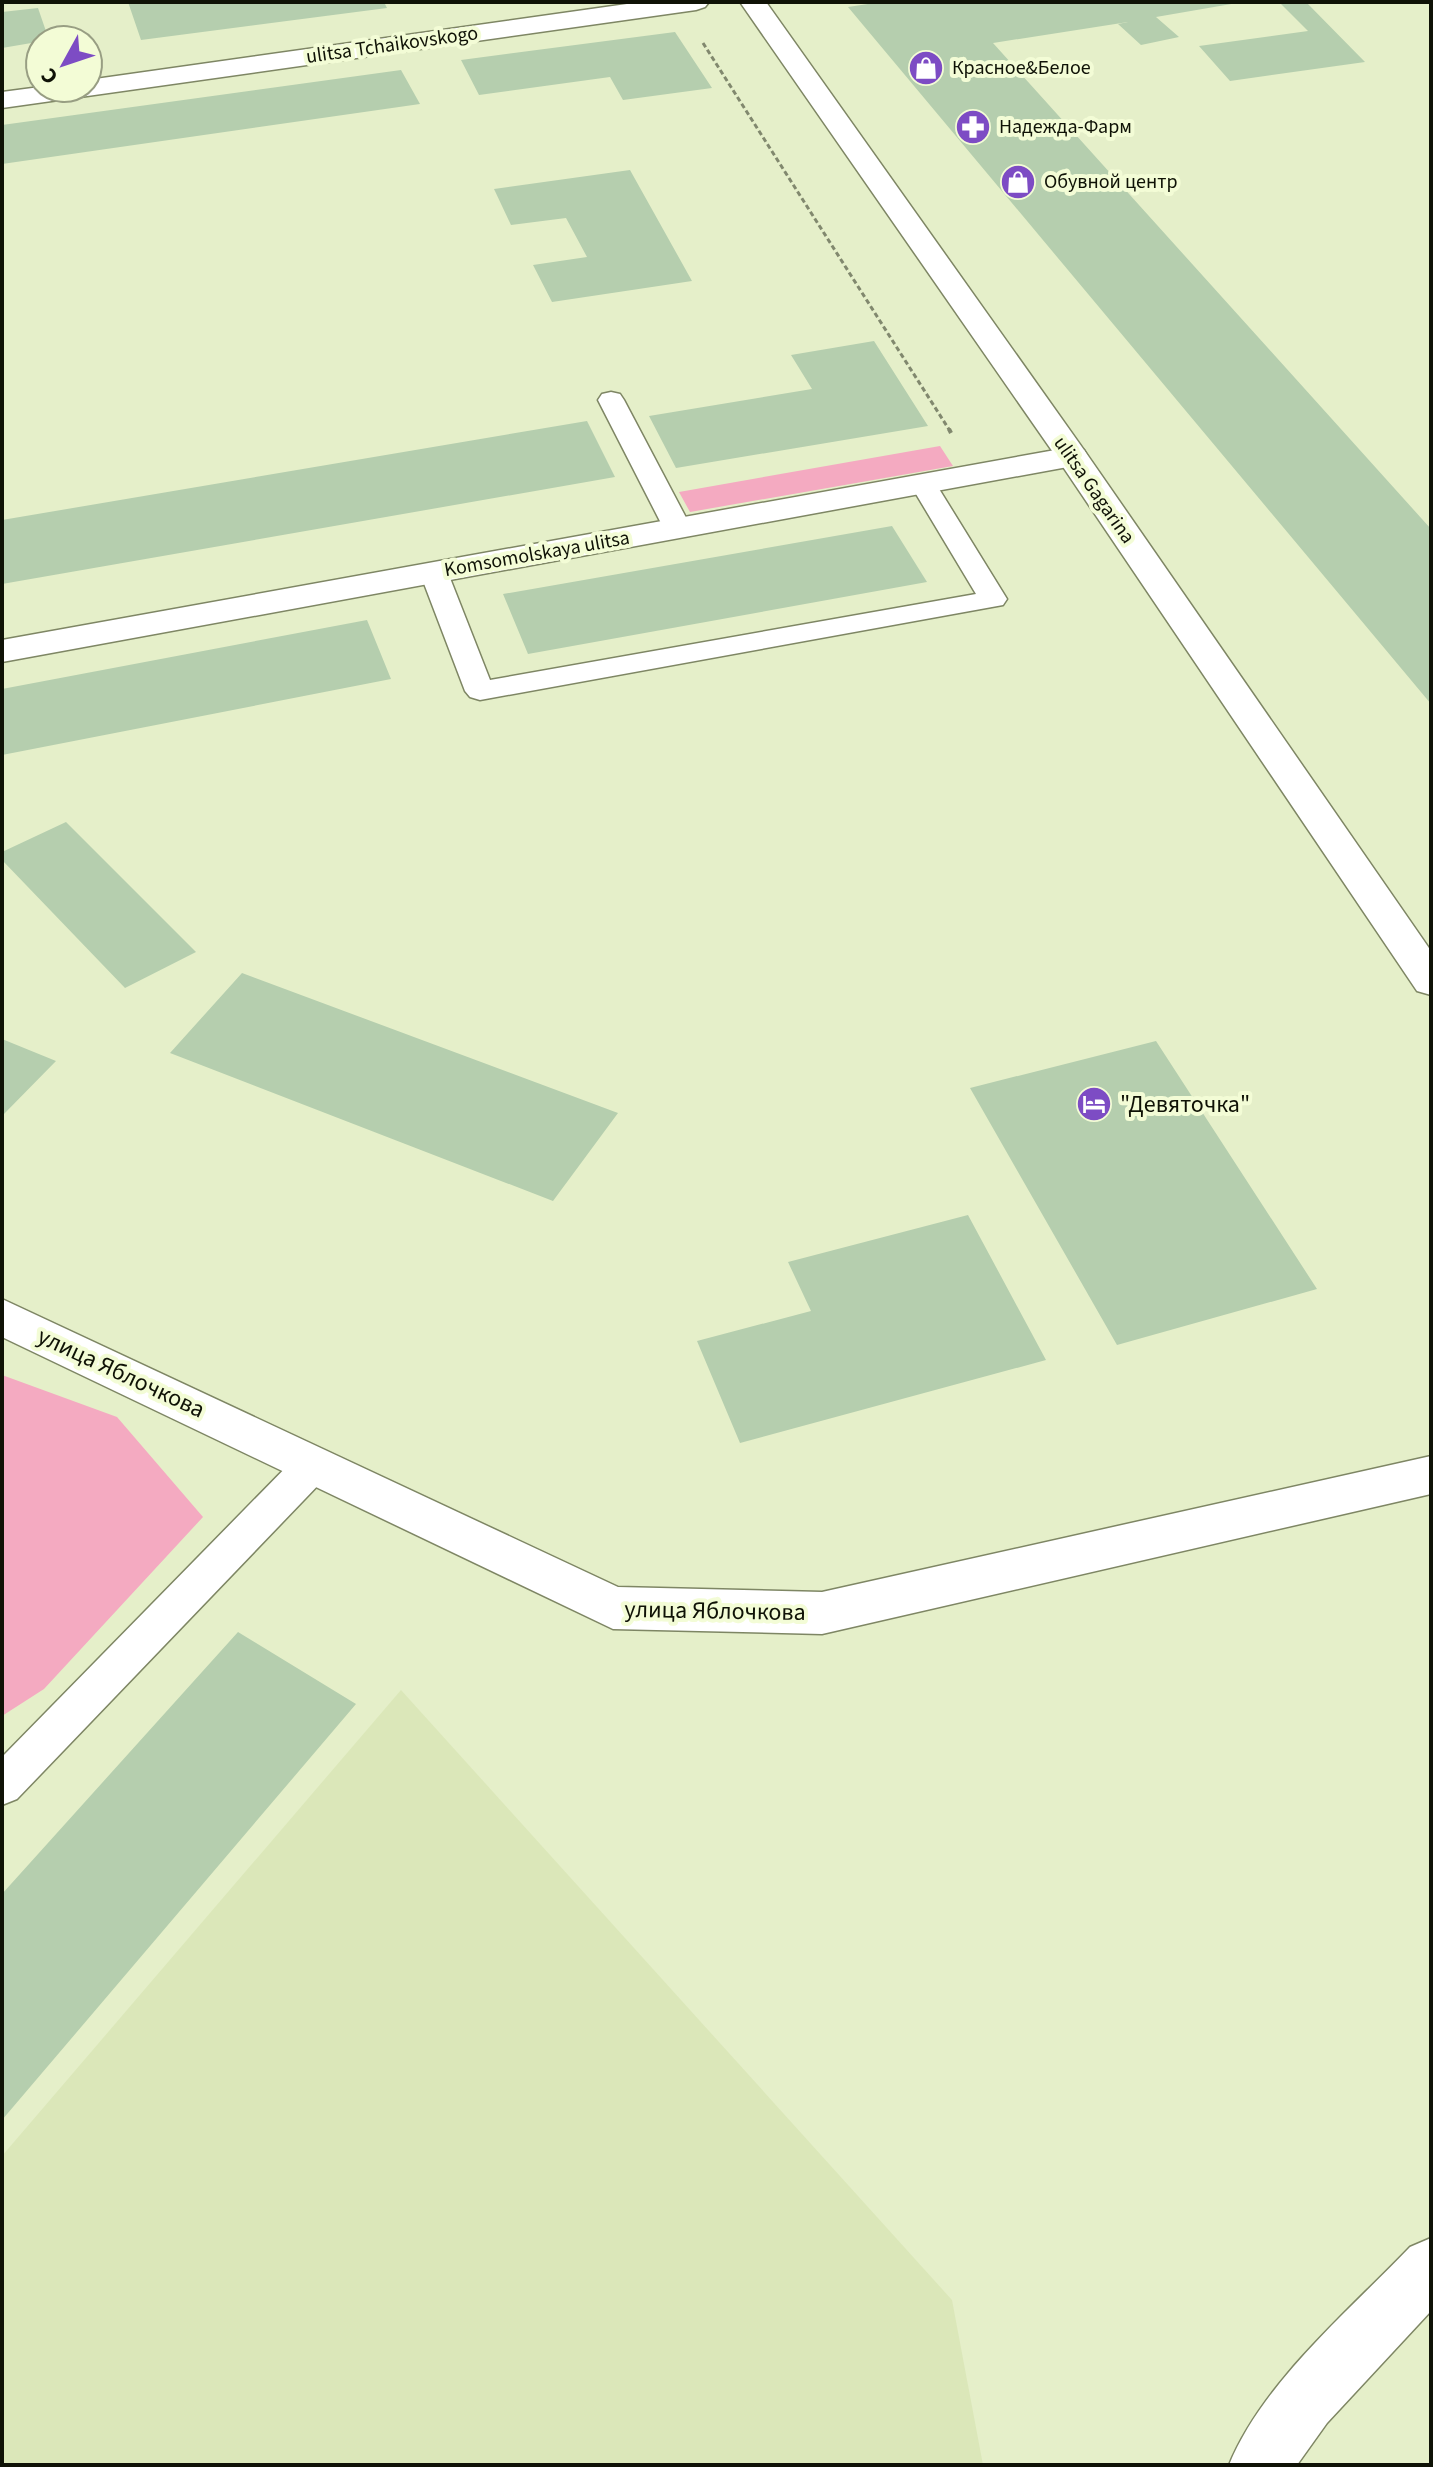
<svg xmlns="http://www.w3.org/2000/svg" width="1433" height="2467" viewBox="0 0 1433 2467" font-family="'Source Sans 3',sans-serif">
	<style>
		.built { fill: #dbe7b9 }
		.green { fill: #f4aac1 }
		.building { fill: #b5ceae }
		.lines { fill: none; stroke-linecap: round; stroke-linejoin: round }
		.lane-casing { stroke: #7e8664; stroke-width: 3 }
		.street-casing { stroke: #7e8664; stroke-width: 3 }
		.secondary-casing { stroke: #7e8664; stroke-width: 3 }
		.path-far1 { stroke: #81886e; stroke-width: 3; stroke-dasharray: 5 3; stroke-linecap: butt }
		.path { stroke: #81886e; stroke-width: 4; stroke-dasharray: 7 3; stroke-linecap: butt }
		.lane { fill: #fff; fill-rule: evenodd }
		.street { fill: #fff; fill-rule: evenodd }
		.secondary { fill: #fff; fill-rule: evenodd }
		.labels { text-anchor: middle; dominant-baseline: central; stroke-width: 8; stroke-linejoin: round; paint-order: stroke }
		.far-street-label { font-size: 20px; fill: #0f1206; stroke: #f3fcd6 }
		.far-poi-label { font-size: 20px; fill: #0f1206; stroke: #f3fcd6; text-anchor: start }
		.poi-label { font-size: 24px; fill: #0f1206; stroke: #f3fcd6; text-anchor: start }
		.street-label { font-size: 24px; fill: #0f1206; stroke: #f3fcd6 }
	</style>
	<rect width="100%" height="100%" fill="#e5efc9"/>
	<!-- built -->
	<path class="built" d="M401,1690L952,2300L983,2465H2V2156Z"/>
	<!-- green -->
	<path class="green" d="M940,446L953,466L690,512L679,492Z
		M2,1375L117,1417L203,1517L44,1689L2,1716Z"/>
	<!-- building -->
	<path class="building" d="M128,2H384L387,8L141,40Z
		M881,2H1243L1156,17L1179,37L1141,45L1118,24L1128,22L993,43L1431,529V704L848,7Z
		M1279,2H1306L1365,62L1230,81L1199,46L1308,31Z
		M38,8L49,40L2,48V12Z
		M675,32L712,88L623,100L610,77L479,95L461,60Z
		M401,70L420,104L2,164V125Z
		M630,170L692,281L552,302L533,265L587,257L566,218L511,225L494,189Z
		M874,341L928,426L676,468L649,416L812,389L791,355Z
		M587,421L615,477L2,584V520Z
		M892,526L927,582L528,654L503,594Z
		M367,620L391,679L2,755V689Z
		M66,822L196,952L125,988L2,860V852Z
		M242,973L618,1113L553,1201L170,1053Z
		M2,1039L56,1061L2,1116Z
		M1156,1041L1317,1289L1117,1345L970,1088Z
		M968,1215L1046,1360L740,1443L697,1341L811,1311L788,1262Z
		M238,1632L356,1704L2,2120V1894Z"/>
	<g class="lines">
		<!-- lane casing -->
		<g class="lane-casing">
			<path id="lane" d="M611,392L620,394L624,400L692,529L688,535L678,537L668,535L664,529L598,400L602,394Z
				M923,476L933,478L936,484L1007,599L1003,605L480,700L470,697L465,691L420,573L424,567L434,565L444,567L448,573L490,680L976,594L910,484L913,478Z
				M313,1449L327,1454L332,1465L327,1476L17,1799L2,1805V1757L299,1454Z"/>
		</g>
		<!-- street casing -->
		<g class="street-casing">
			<path id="street" d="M641,2H709L705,7L696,10L2,108V92L40,87L88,88V80Z
				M1072,447L1084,450L1088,457L1084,464L2,662V640Z
				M2,1299L618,1587L822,1592L1431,1456V1494L822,1634L613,1629L2,1337Z
				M1431,2238V2311L1327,2423L1297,2465H1229C1263,2382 1349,2311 1410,2247Z"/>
		</g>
		<!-- secondary casing -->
		<g class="secondary-casing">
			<path id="secondary" d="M740,2H766L1084,450L1431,951V995L1417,991L1057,458Z"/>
		</g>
		<!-- path-far1 -->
		<path class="path-far1" d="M703,43L950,431"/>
		<!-- path -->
		<path class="path" d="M949,429L951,433"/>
		<!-- lane -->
		<use href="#lane" class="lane"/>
		<!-- street -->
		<use href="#street" class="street"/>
		<!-- secondary -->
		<use href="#secondary" class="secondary"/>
	</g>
	<!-- icons -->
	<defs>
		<g id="shop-disc" transform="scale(1.8)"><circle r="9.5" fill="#7d4cc4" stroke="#f3fcd6"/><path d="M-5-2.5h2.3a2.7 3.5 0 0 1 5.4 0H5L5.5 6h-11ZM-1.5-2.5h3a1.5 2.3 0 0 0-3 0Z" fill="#fff"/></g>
		<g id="pharmacy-disc" transform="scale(1.8)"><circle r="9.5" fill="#7d4cc4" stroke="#f3fcd6"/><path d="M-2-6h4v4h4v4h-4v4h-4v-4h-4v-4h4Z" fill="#fff"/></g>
		<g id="hotel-disc" transform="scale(1.8)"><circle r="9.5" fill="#7d4cc4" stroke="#f3fcd6"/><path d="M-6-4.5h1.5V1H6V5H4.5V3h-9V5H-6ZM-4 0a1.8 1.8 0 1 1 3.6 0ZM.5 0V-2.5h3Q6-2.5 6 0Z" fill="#fff"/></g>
	</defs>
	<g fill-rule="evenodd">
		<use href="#shop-disc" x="926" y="68"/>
		<use href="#pharmacy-disc" x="973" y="127"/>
		<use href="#shop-disc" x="1018" y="182"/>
		<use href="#hotel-disc" x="1094" y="1104"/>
	</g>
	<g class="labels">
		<!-- far-street labels -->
		<g class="far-street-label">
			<text transform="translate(392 45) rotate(-8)">ulitsa Tchaikovskogo</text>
			<text transform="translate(1094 490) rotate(55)">ulitsa Gagarina</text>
			<text transform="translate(537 554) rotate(-10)">Komsomolskaya ulitsa</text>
		</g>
		<!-- far-poi labels -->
		<g class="far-poi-label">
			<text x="952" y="68">Красное&amp;Белое</text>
			<text x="999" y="127">Надежда-Фарм</text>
			<text x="1044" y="182">Обувной центр</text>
		</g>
		<!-- poi labels -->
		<g class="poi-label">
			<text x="1120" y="1104">"Девяточка"</text>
		</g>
		<!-- street labels -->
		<g class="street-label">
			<text transform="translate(121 1373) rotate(25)">улица Яблочкова</text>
			<text transform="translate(715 1611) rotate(1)">улица Яблочкова</text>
		</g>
	</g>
	<!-- border -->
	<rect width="1433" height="2467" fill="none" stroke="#0f1206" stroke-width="8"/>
	<!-- north arrow -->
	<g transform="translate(64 64) rotate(230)"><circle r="38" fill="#f3fcd6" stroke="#989e83" stroke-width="2"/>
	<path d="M0-6L14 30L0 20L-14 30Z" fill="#7d4cc4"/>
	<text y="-12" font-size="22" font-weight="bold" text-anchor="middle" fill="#0f1206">С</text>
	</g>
</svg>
